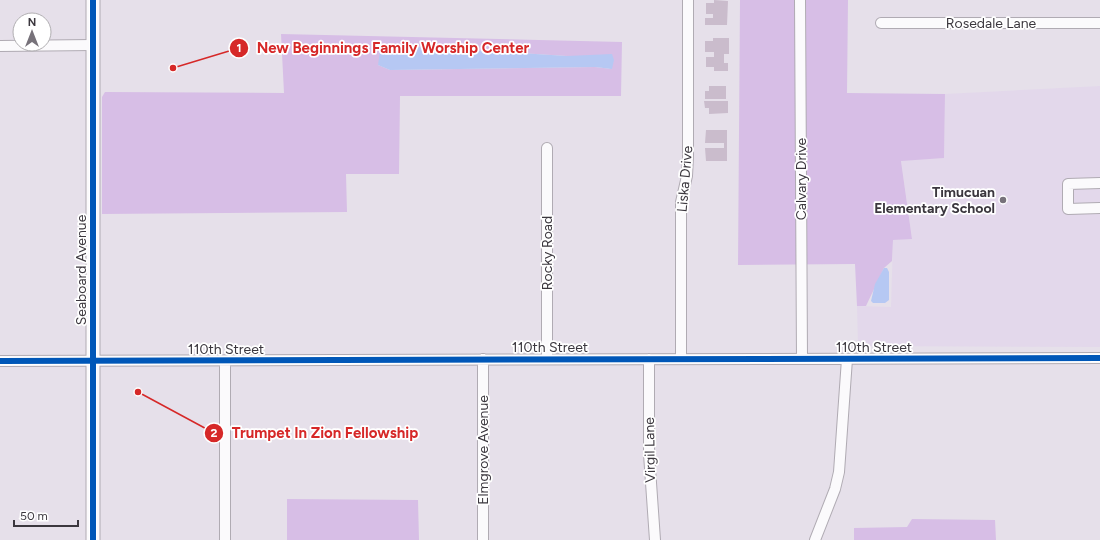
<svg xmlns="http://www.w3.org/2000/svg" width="1100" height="540" viewBox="0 0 1100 540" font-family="Figtree,sans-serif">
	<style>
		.built { fill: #e3d8eb }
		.green { fill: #d7bee6; fill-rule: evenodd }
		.water { fill: #b6c8f3 }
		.building { fill: #cabccc }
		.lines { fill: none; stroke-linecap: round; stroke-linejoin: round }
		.minor-casing { stroke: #b0abb3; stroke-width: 12 }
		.tertiary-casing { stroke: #b0abb3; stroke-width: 15 }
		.minor { stroke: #fbfafc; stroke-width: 10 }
		.tertiary { stroke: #fbfafc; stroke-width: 13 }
		.cycleway-casing { stroke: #fff; stroke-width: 8 }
		.cycleway { stroke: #0057b8; stroke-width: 6 }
		.poi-dot { fill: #77727a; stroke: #fff; stroke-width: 1.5 }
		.labels { text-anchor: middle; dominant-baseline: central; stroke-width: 3.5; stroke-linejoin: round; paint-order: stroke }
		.street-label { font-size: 14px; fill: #3b373e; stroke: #fff }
		.poi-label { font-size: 14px; font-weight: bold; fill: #3b373e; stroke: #fff; text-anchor: end }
		.leader { fill: none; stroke: #d62828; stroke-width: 1.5 }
		.callout-dot { fill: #d62828; stroke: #fff; stroke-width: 1.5 }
		.mark-label { font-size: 12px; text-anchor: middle; font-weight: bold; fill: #fff }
		.callout-label { font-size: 15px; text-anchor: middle; font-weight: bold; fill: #d62828; stroke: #fff; stroke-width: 3.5; stroke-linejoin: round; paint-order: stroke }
	</style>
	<rect width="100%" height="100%" fill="#e6e0ea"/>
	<!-- built -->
	<path class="built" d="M1100,86V347L858,346L857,306L891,307L893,240L912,238L901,160L944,158L945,94Z"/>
	<!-- green -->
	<path class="green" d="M740,0H848L847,93L945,94L944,158L901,161L912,239L893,240L892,261L884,268L866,306H857L855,264L738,265Z
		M281,34L622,42L621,96H400L399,174H346L347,212L102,214V97L105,92L284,93ZM388,45L567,56L612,69L595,67L390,70L378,65Z
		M287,499L418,500L419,540H287Z
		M912,519L995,520L996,540H854V528L907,527Z"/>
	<!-- water -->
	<path class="water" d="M388,45L567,56L612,54L614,60L612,69L595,67L390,70L378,65L380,51Z
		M884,268H887L889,272V300L885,303H873L871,301L875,284Z"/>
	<!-- building -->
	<path class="building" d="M714,0L728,1L727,25H705V18H713V14H706V3H714Z
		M713,38H729V54H724V63H728V71H714V67H706V57H714V52H705V41H713Z
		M709,86H726V99H705V91H709Z
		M704,101H728V113L709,114V108H705Z
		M706,130H727V161H706L705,148H724V143H705Z"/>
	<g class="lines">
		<!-- minor casing -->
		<g class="minor-casing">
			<path id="minor" d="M800,0L802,359
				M881,23H1100
				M0,46L93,45
				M547,148V359
				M1100,183L1068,184V209L1100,208
				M483,359V540
				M649,359V454L655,540
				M681,359V202L687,176L688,157V0
				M0,361L1100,358
				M225,361V540
				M815,540L835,489L839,472L847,359"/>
		</g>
		<!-- tertiary casing -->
		<g class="tertiary-casing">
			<path id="tertiary" d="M93,0V540"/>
		</g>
		<!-- minor -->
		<use href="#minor" class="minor"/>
		<!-- tertiary -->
		<use href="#tertiary" class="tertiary"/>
		<!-- cycleway casing -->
		<g class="cycleway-casing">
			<path id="cycleway" d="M93,0V540
				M0,361L1100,358"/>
		</g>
		<!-- cycleway -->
		<use href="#cycleway" class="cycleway"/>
	</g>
	<!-- markers -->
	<circle class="poi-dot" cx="1003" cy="200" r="4"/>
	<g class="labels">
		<!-- street labels -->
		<g class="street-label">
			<text x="991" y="23">Rosedale Lane</text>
			<text transform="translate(685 179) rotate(-85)">Liska Drive</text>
			<text transform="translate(801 179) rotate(-90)">Calvary Drive</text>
			<text transform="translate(547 253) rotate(-90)">Rocky Road</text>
			<text transform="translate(81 270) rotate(-90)">Seaboard Avenue</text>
			<text x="550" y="347">110th Street</text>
			<text x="874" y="347">110th Street</text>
			<text x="226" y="349">110th Street</text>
			<text transform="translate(483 450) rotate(-90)">Elmgrove Avenue</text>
			<text transform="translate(650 450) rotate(-91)">Virgil Lane</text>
		</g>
		<!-- poi labels -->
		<g class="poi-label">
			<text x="995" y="192">Timucuan<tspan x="995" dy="16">Elementary School</tspan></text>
		</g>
	</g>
	<!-- callouts -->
	<path class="leader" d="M173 68L239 48M138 392L214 433"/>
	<g class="callout-dot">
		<circle cx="173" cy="68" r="4"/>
		<circle cx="138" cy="392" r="4"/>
		<circle cx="239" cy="48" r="10"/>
		<circle cx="214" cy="433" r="10"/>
	</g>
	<g class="mark-label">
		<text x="239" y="52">1</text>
		<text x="214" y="437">2</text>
	</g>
	<g class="callout-label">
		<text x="393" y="53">New Beginnings Family Worship Center</text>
		<text x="325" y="438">Trumpet In Zion Fellowship</text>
	</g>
	<!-- north arrow -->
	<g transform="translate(32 32)"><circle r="19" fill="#ffffff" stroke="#b1afb2"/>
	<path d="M0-3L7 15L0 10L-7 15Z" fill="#77727a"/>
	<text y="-6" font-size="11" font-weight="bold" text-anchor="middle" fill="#3b373e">N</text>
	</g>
	<!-- scale -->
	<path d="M14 520v6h64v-6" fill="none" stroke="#3b373e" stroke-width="2"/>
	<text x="20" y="520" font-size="12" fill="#3b373e" stroke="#ffffff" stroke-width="3" paint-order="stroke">50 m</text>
</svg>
